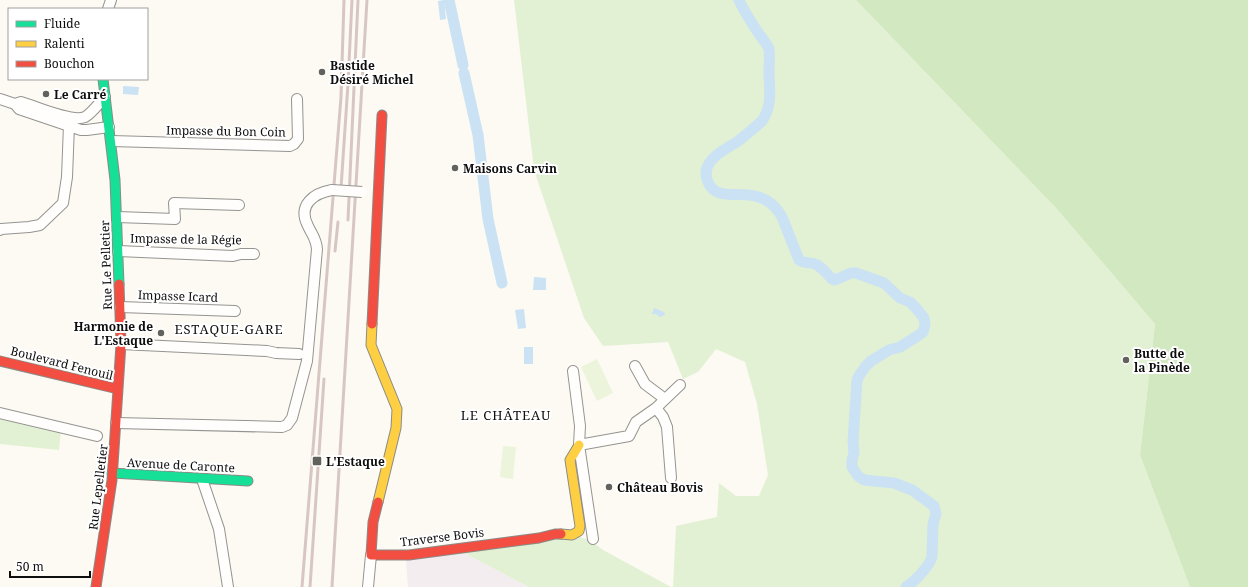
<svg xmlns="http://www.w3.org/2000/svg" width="1248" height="587" viewBox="0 0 1248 587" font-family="'Noto Serif',serif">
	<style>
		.industrial { fill: #f3edef }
		.green { fill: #e2f1d3 }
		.forest { fill: #d2e8c0 }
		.pitch { fill: #ecf4dc }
		.water { fill: #cae2f4 }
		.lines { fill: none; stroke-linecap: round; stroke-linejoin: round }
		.canal { stroke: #cae2f4; stroke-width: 11 }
		.street-casing { stroke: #959491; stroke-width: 12 }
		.fast-casing { stroke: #8c8b87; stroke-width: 11 }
		.slow-casing { stroke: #8c8b87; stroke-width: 11 }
		.jam-casing { stroke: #8c8b87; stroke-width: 11 }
		.street { stroke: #fffefd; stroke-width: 10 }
		.fast { stroke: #16e098; stroke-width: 9 }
		.slow { stroke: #ffcf43; stroke-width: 9 }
		.jam { stroke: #f24e42; stroke-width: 9 }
		.rail { stroke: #d7c6c4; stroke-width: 3 }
		.street-bridge-casing { stroke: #959491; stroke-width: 12; stroke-linecap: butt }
		.street-bridge { stroke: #fffefd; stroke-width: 10 }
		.poi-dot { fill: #61615e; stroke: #fff; stroke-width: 1.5 }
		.labels { text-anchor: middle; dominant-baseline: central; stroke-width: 4; stroke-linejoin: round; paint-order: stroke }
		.poi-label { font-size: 12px; font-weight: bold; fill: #0e0e0e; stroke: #fff; text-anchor: start }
		.street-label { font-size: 12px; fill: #0e0e0e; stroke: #fff }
		.neighbourhood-label { font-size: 13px; letter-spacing: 1px; fill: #0e0e0e; stroke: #fff }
	</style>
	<rect width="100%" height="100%" fill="#fcfaf2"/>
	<!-- industrial -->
	<path class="industrial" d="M464,553L529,587H408L406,560Z"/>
	<!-- green -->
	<path class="green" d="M514,0H856L1056,208L1155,324L1140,455L1190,587H673L676,526L717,517L719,483L736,496H759L768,475L757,404L745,362L716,349L698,372L683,379L668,342L603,346L584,318L534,170Z
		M0,416L61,430L59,450L0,444Z
		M562,532L590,540L603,550L671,587H529L464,553Z"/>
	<!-- forest -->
	<path class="forest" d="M856,0H1248V587H1190L1140,455L1155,324L1056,208Z"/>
	<!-- pitch -->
	<path class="pitch" d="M597,359L613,393L597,401L581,367Z
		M503,446L516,447L513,479L500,477Z"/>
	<!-- water -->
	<path class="water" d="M444,0L446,19L440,20L438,1Z
		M123,86L139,87L138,95L123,94Z
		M534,277L546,278V290H533Z
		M654,308L664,312L665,315L660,317L656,314H652Z
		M524,309L526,328L518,329L515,310Z
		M524,347H533V364H524Z"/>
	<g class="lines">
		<!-- canal -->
		<path class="canal" d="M449,0L463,65
			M739,0C744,12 752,23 759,34C762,38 767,44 769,49C770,56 769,64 769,71C769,87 773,106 762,121C760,123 740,140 737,142C723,150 699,162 708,182C715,199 733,193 748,195C763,196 775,204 782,217L799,260C805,264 809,262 815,264C821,266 827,274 832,279L835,280L851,273H856L884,283L900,298L910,302L916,308L924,318L925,325L923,332L919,335L900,347L889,350L871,361L865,367L859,376L857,380L853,441L854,453L852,460V467L858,476L864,480L894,483L912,490L934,506L936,514L933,524L932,557C929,567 914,582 906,587
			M464,73L478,135L488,219L502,283"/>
		<!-- street casing -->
		<g class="street-casing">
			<path id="street" d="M108,9L111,0
				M0,99L15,104L19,109L81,130H87L109,127
				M15,104L21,102C35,106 72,123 85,117C92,113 99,103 105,97
				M111,141L290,146L294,144L298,139L297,99
				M117,217L175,219L174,203L239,205
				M0,230L1,229L29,227L40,225L63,203L67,177L69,125
				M118,251L233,256L241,254H254
				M120,307L235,311
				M121,344L267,351L276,353L299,354
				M635,366L645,384L665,399
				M573,371L580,426L579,445L593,539
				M656,408L663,417L667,427L671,478
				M0,413L97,436
				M116,423L282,427L287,425L292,418L307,361L317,249C316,238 312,235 308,226C297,205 314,193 332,190
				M579,445L629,436L636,422L656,408L680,385
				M202,479L219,529L228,587
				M368,587L371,555"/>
		</g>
		<!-- fast casing -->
		<g class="fast-casing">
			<path id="fast" d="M103,79L115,180L119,284
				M112,473L248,481"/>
		</g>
		<!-- slow casing -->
		<g class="slow-casing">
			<path id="slow" d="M372,324L371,345L397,409L396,428L378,502
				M561,534L572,535L579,531L580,526L570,460L579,445"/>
		</g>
		<!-- jam casing -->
		<g class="jam-casing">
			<path id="jam" d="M372,324L382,115
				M0,361L118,389
				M378,502L373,522L371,555H409L539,538L555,534H561
				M96,587L112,480L121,344L119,284"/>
		</g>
		<!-- street -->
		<use href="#street" class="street"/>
		<!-- fast -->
		<use href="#fast" class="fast"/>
		<!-- slow -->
		<use href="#slow" class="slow"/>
		<!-- jam -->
		<use href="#jam" class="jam"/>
		<!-- rail -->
		<path class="rail" d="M341,188L348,84L352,0
			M348,220L358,0
			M335,251L338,222
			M302,587L341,97L344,0
			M310,587L324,379
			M332,587L367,0"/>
		<!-- street-bridge casing -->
		<g class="street-bridge-casing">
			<path id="street-bridge" d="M332,190L362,192"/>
		</g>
		<!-- street-bridge -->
		<use href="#street-bridge" class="street-bridge"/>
	</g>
	<!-- markers -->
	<g class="poi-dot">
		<circle cx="322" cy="72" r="4"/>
		<circle cx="46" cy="94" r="4"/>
		<circle cx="455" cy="168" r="4"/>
		<circle cx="161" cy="333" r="4"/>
		<circle cx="1126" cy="360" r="4"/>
		<rect x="312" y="456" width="10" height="10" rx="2"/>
		<circle cx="609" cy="487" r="4"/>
	</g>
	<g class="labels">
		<!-- poi labels -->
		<g class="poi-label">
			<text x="330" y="65">Bastide<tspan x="330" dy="14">Désiré Michel</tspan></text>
			<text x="54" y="94">Le Carré</text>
			<text x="463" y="168">Maisons Carvin</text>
			<text x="153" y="326" text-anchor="end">Harmonie de<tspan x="153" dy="14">L'Estaque</tspan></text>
			<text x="1134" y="353">Butte de<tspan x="1134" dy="14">la Pinède</tspan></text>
			<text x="326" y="461">L'Estaque</text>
			<text x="617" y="487">Château Bovis</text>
		</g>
		<!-- street labels -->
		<g class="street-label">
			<text transform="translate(226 131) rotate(1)">Impasse du Bon Coin</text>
			<text transform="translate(186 239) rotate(1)">Impasse de la Régie</text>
			<text transform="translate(106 265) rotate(-92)">Rue Le Pelletier</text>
			<text transform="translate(178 296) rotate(2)">Impasse Icard</text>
			<text transform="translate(62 363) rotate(14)">Boulevard Fenouil</text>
			<text transform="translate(181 465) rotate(3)">Avenue de Caronte</text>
			<text transform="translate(98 487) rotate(-83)">Rue Lepelletier</text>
			<text transform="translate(442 537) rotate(-7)">Traverse Bovis</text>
		</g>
		<!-- neighbourhood labels -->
		<g class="neighbourhood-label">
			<text x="229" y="329">ESTAQUE-GARE</text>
			<text x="506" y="415">LE CHÂTEAU</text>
		</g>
	</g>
	<!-- legend -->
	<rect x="8" y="8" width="140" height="72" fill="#ffffff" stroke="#9f9f9f"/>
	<rect x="16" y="21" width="20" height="6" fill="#16e098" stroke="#9f9f9f"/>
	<text x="44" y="28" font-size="12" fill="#0e0e0e">Fluide</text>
	<rect x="16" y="41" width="20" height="6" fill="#ffcf43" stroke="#9f9f9f"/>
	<text x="44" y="48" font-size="12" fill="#0e0e0e">Ralenti</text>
	<rect x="16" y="61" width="20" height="6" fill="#f24e42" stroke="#9f9f9f"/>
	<text x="44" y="68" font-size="12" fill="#0e0e0e">Bouchon</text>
	<!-- scale -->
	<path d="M10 571v6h80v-6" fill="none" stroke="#0e0e0e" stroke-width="2"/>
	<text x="16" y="571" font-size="12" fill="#0e0e0e" stroke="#ffffff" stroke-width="3" paint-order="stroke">50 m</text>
</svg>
